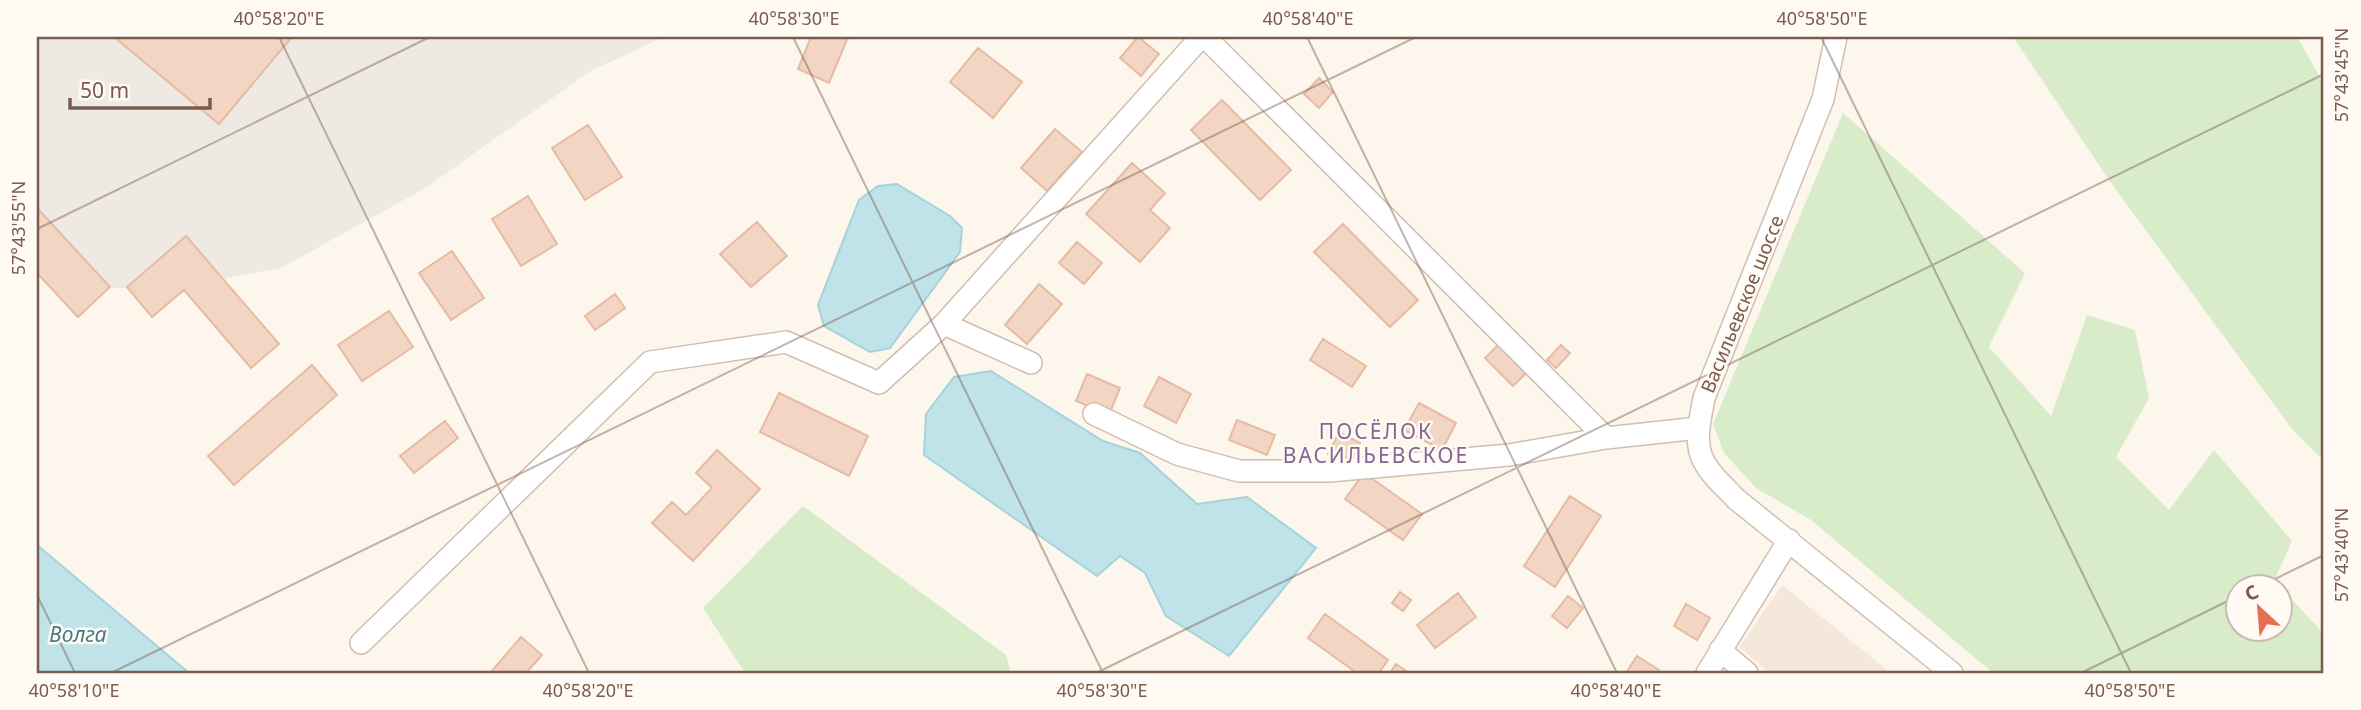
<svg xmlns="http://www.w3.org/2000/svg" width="2361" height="710" viewBox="0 0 2361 710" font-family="'Noto Sans',sans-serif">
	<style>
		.residential { fill: #f5e8da }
		.industrial { fill: #efe9e4 }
		.green { fill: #d8ecc9 }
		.water { fill: #bfe3e8; stroke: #a5d3da; stroke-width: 2 }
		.building { fill: #f3d5c3; stroke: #e6bba3; stroke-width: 2 }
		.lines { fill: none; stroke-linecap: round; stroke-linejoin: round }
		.minor-casing { stroke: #d1beb0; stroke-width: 24 }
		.minor { stroke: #fff; stroke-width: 21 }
		.ticks { fill: none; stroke: #7a5c4d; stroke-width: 2; stroke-opacity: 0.45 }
		.labels { text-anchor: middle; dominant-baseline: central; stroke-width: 5; stroke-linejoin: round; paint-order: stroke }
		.street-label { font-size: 19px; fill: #7a5c4d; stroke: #fffaf3 }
		.neighbourhood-label { font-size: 21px; letter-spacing: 2px; fill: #846695; stroke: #fffaf3 }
		.water-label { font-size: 21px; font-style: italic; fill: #437c86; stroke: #fffaf3 }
		.neatline { fill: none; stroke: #7a5c4d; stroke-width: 2.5 }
		.ticks-label { font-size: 18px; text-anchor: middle; fill: #7a5c4d }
	</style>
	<rect width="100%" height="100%" fill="#fdf6ec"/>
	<!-- residential -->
	<path class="residential" d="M1782,585L1891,673H1769L1739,647Z"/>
	<!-- industrial -->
	<path class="industrial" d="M37,37H664L589,72L427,187L281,268L175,288H81L37,268Z"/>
	<!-- green -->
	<path class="green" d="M2013,37H2297L2324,84V461L2292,429L2111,183Z
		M1843,113L2025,273L1989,347L2051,416L2087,315L2135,330L2149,398L2116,457L2169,510L2214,450L2292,541L2274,581L2280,587L2238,588V630H2280L2281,588L2324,634V673H1993L1811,520L1756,488L1724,453L1713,424Z
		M803,506L1006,655L1011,673H745L703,608Z"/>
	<!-- water -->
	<path class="water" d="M897,184L950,216L962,228L960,252L890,348L870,352L824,326L818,305L859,200L878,186Z
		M991,371L1103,441L1140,453L1197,504L1247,497L1316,548L1229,656L1166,616L1145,573L1120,556L1097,576L924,455L926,414L954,377Z
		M37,545L189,673H37Z"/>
	<!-- building -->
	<path class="building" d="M114,37H292L219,124Z
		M811,37H848L829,83L798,69Z
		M1138,37L1159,54L1141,76L1120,58Z
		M978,48L1022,82L993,118L950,82Z
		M1319,78L1333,92L1319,108L1304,94Z
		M1222,100L1291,170L1260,200L1191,130Z
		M588,125L622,177L585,200L552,148Z
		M1055,129L1082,152L1047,191L1021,168Z
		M1132,163L1165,193L1150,210L1170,228L1140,262L1086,214Z
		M528,196L557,244L521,266L492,219Z
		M37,208L110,287L78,317L37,273Z
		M757,222L787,256L751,287L720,254Z
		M1343,224L1418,300L1390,327L1314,252Z
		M186,236L279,344L251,368L184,290L152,317L127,287Z
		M1077,242L1102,263L1084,284L1059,263Z
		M452,251L484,298L451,320L419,273Z
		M1039,284L1062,304L1027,344L1005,325Z
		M615,294L625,308L595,330L585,316Z
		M389,311L413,347L362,381L338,345Z
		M1323,339L1366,366L1352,387L1310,360Z
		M1499,344L1527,372L1513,386L1485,358Z
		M1561,345L1570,353L1556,368L1547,360Z
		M312,365L337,395L234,485L208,456Z
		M1087,374L1120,388L1109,415L1076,401Z
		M1159,377L1191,394L1176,423L1144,406Z
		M779,393L868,436L849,476L760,432Z
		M1419,403L1456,423L1442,450L1404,430Z
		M1237,420L1275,435L1267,455L1229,440Z
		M445,421L458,438L414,473L400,456Z
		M1339,432L1360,443L1349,464L1328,454Z
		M717,450L760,489L693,561L652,523L672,502L686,515L712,488L696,473Z
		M1364,473L1422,514L1403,540L1345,499Z
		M1570,496L1601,516L1555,587L1524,566Z
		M1400,592L1411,600L1403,611L1392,603Z
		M1458,593L1476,617L1435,648L1417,625Z
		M1568,596L1583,608L1567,628L1552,616Z
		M1686,604L1710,618L1697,640L1674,626Z
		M1325,614L1388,660L1379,673H1357L1308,638Z
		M521,637L542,655L526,673H493L491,672Z
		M1637,656L1659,670L1657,673H1626Z
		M1396,664L1409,673H1390Z"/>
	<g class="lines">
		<!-- minor casing -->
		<g class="minor-casing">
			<path id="minor" d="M1205,37L1606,438
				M1836,37L1823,99L1704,398C1701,415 1695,438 1701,455C1707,472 1724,486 1736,499L1952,673
				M944,324L1031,363
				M1094,414L1177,454L1239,471H1329L1509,455L1606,438L1699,428
				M361,643L650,362L786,342L879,383L944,324L1201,37
				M1720,650L1747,673
				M1707,673L1789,540"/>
		</g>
		<!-- minor -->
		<use href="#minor" class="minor"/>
	</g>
	<!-- ticks -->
	<path class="ticks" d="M279,37L589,673M793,37L1103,673M1307,37L1617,673M1821,37L2131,673M37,229L430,37M2257,588L2324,555M37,595L75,673M111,673L1416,37M1096,673L2324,74M2081,673L2238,596"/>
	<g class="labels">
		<!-- street labels -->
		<g class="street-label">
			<text transform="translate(1742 304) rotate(-68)">Васильевское шоссе</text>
		</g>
		<!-- neighbourhood labels -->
		<g class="neighbourhood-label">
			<text x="1376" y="431">ПОСЁЛОК<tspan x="1376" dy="24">ВАСИЛЬЕВСКОЕ</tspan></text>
		</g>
		<!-- water labels -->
		<g class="water-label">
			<text x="78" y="634">Волга</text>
		</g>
	</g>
	<!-- border -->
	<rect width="2361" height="710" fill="none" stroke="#fffaf3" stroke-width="77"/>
	<!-- north arrow -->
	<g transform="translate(2259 608) rotate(334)"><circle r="33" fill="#fffaf3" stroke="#cabbb1" stroke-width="2"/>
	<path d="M0-5L12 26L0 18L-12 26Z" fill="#e76f51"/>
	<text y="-10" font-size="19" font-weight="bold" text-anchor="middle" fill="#7a5c4d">С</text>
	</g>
	<!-- scale -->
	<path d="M70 98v10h140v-10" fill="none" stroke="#7a5c4d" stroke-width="3.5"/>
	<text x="80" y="98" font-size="21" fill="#7a5c4d" stroke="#fffaf3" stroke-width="5" paint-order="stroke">50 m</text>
	<rect x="38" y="38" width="2284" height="634" class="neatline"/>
	<g class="ticks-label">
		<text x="279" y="25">40°58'20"E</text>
		<text x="794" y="25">40°58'30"E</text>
		<text x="1308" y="25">40°58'40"E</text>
		<text x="1822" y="25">40°58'50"E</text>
		<text transform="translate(2342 75) rotate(-90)" y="6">57°43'45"N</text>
		<text transform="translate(19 228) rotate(-90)" y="6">57°43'55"N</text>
		<text transform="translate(2342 555) rotate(-90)" y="6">57°43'40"N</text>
		<text x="74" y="697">40°58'10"E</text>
		<text x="588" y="697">40°58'20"E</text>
		<text x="1102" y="697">40°58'30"E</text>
		<text x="1616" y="697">40°58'40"E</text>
		<text x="2130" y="697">40°58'50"E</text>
	</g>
</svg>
